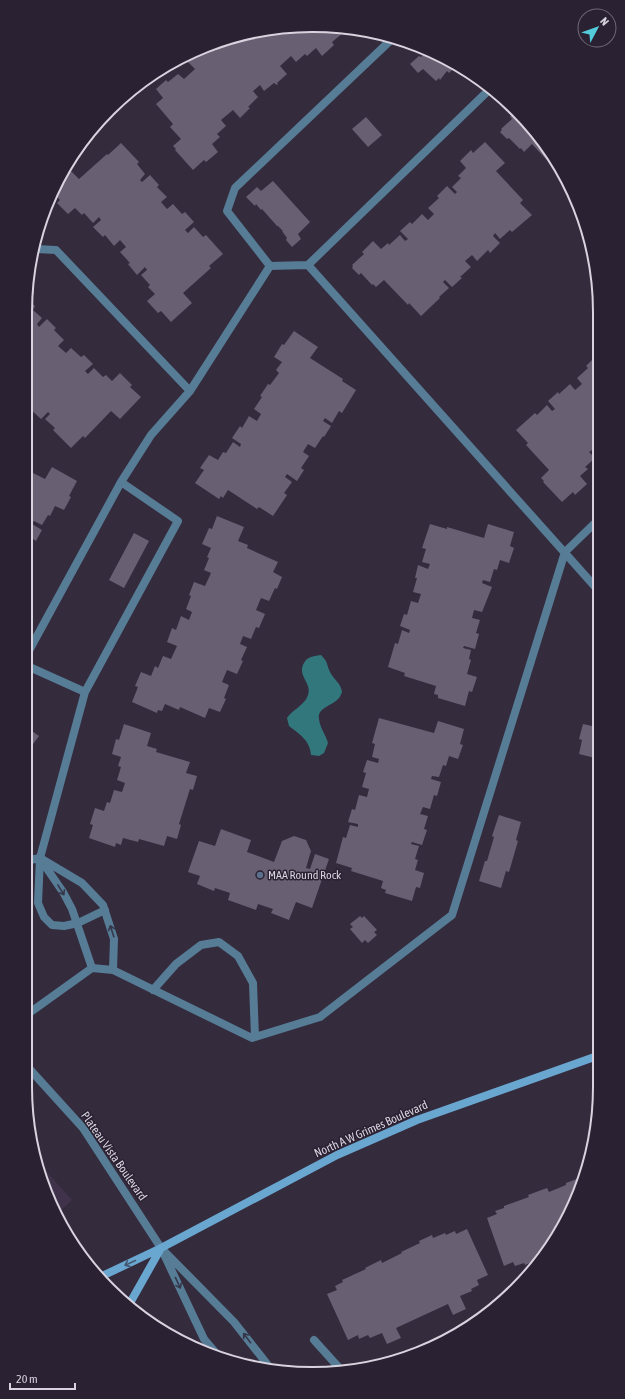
<svg xmlns="http://www.w3.org/2000/svg" width="625" height="1399" viewBox="0 0 625 1399" font-family="'Asap Condensed',sans-serif">
	<style>
		.built { fill: #3f324a }
		.water { fill: #32777c }
		.building { fill: #695f73 }
		.lines { fill: none; stroke-linecap: round; stroke-linejoin: round }
		.service { stroke: #577c96; stroke-width: 8 }
		.minor { stroke: #577c96; stroke-width: 8 }
		.secondary { stroke: #6aa7d0; stroke-width: 8 }
		.oneway { stroke: #35384b }
		.oneway2 { stroke: #445771 }
		.service-dot { fill: #5c6f8a; stroke: #2a2132; stroke-width: 1.5 }
		.labels { text-anchor: middle; dominant-baseline: central; stroke-width: 3; stroke-linejoin: round; paint-order: stroke }
		.poi-label { font-size: 12px; fill: #d8d3de; stroke: #2a2132; text-anchor: start }
		.street-label { font-size: 12px; fill: #d8d3de; stroke: #2a2132 }
		.rim { fill: none; stroke: #d8d3de; stroke-width: 2 }
	</style>
	<rect width="100%" height="100%" fill="#342b3d"/>
	<!-- built -->
	<path class="built" d="M37,1161L72,1200L56,1215L40,1179Z"/>
	<!-- water -->
	<path class="water" d="M321,655C329,663 326,664 330,672C334,680 341,683 342,692C341,694 340,698 337,700C331,706 317,708 319,719C320,728 326,735 328,743L324,753L319,756L311,755C310,740 299,734 289,726L287,718C293,709 305,705 308,695C313,682 294,675 306,660C310,656 315,656 321,655Z"/>
	<!-- building -->
	<path class="building" d="M294,26L338,27L343,33L332,42L334,45L322,56L316,48L307,56L305,54L296,62L291,56L280,66L287,74L277,83L278,84L277,85L274,83L264,91L260,85L253,91L258,97L248,107L250,108L240,118L233,110L221,120L226,126L217,134L220,137L212,144L218,152L206,162L204,160L193,170L175,150L176,149L173,146L181,139L170,127L173,124L156,104L163,98L156,89L166,80L168,82L178,74L184,79L195,69L187,61L197,53L199,55L210,45L215,51L222,45L219,42L238,35Z
		M426,52L453,66L452,67L453,69L449,73L447,71L440,80L439,78L436,81L423,69L418,73L410,64L419,56L421,57Z
		M515,112L540,137L558,167L556,170L532,144L524,152L521,148L520,149L509,138L507,139L500,132L502,130L501,129L512,119L510,116Z
		M366,117L382,135L368,147L352,129Z
		M485,142L505,163L496,171L523,200L520,203L532,215L512,232L510,230L500,239L495,233L493,236L500,243L490,253L488,250L477,261L472,255L465,261L471,267L460,277L462,278L452,287L445,280L443,282L449,288L439,297L440,298L421,316L409,303L408,305L384,280L376,287L373,284L372,285L361,273L359,275L352,268L353,266L352,265L364,254L362,252L373,241L381,249L388,243L389,245L400,235L405,241L408,239L400,231L410,222L412,224L422,214L428,220L434,214L428,208L439,198L437,196L447,186L455,194L457,192L452,187L461,178L458,176L466,168L460,161L471,150L473,153Z
		M121,143L139,162L137,164L145,174L140,180L142,182L150,175L159,185L157,187L167,197L161,202L167,209L173,204L182,214L185,212L194,222L185,230L188,233L194,227L203,237L206,235L223,254L209,266L211,268L183,293L192,303L171,322L161,311L158,313L147,301L155,294L148,287L150,285L141,275L147,270L145,267L137,275L128,264L130,263L120,252L126,247L120,240L114,246L105,235L103,237L93,227L101,220L99,217L93,223L84,213L82,215L75,208L68,214L57,203L60,200L53,193L58,181L70,170L79,179L107,154L108,155Z
		M273,181L310,222L298,234L301,239L292,247L286,240L287,238L282,231H283L278,226H277L262,209L261,210L256,204L255,206L246,197L257,187L261,191Z
		M29,288L34,293L28,300L35,306L33,310L42,318L37,324L39,327L47,319L56,328L54,330L64,340L58,346L66,353L71,348L81,357L84,355L93,364L85,371L88,374L94,368L103,377L106,375L112,381L120,373L132,385L130,387L141,397L120,419L111,411L85,438L83,436L71,448L53,430L55,428L45,419L50,414L48,412L41,419L30,409L32,407L25,400V394L27,392L25,390V312Z
		M294,331L318,347L310,358L343,379L342,381L356,390L342,413L339,411L332,423L325,418L323,421L331,426L324,437L323,436L315,448L308,444L303,452L309,456L301,468L304,470L297,481L287,474L285,477L292,482L284,493L287,495L273,516L259,507L257,509L228,490L223,498L221,496L219,499L195,483L204,470L200,468L209,455L218,460L223,452L226,453L233,442L240,447L241,444L232,438L240,426L242,428L249,416L257,421L261,414L254,409L262,397L260,396L268,384L270,385L279,373L276,370L282,362L274,357L282,344L284,345Z
		M595,357L598,359V457L592,450L589,452L595,458L585,467L588,469L580,476L587,484L575,495L573,492L562,502L543,482L544,481L541,478L549,470L526,445L528,443L516,430L535,413L537,415L547,405L552,411L555,409L548,401L558,392L559,394L570,384L575,390L582,384L577,378L588,368L586,366Z
		M52,467L77,481L69,496L71,497L64,510L55,506L50,516L48,515L42,525L34,521L32,524L42,530L36,541L33,539L25,553V469L45,479Z
		M217,516L244,527L238,541L248,545L247,548L278,562L273,572L282,577L277,589L275,588L269,601L261,598L256,610L265,614L259,628L256,627L251,639L243,636L240,644L247,647L241,660L243,661L237,674L227,670L222,682L229,685L224,698L226,699L220,712L209,708L205,718L180,707L179,710L165,704L162,711L158,710L157,713L132,702L138,687L135,686L141,672L151,676L155,666L158,668L163,656L171,659L177,646L167,642L172,628L176,630L181,616L189,620L192,612L186,609L191,596L189,595L194,582L205,586L211,573L204,570L209,558L207,557L211,548L202,544L209,528L212,529Z
		M430,524L447,529V527L484,538L488,524L514,532L510,546L514,548L509,563L500,560L497,570L494,569L490,582L483,580L482,583L492,587L482,612L474,610L472,618L480,620L476,633L479,634L475,649L464,646L463,648L471,650L469,659L471,660L467,674L477,677L472,692L469,691L465,706L438,698V695L434,694L436,686L404,676L405,673L388,667L395,643L398,644L402,630L409,633L410,630L400,626L404,614L407,615L411,601L418,603L421,594L413,592L417,578H415L418,565L428,569L430,564L422,562L426,549L422,548Z
		M134,533L149,541L124,588L109,580Z
		M598,652H599V669L594,668Z
		M598,710H599V759L579,754L582,740L579,739L583,724L592,726L595,715L597,716Z
		M379,718L434,733L438,721L464,729L460,744L463,745L458,759L449,756L446,766L443,765L439,777L432,776L431,779L441,782L437,796L434,795L430,809L423,807L420,814L428,816L424,829L427,830L422,845L412,842L411,844L419,846L415,859L418,860L415,870L424,873L420,888L416,887L412,901L385,893L386,890L381,888L383,881L351,871L352,868L336,863L343,837L346,838L350,825L358,827V824L348,822L352,809L355,810L359,795L367,797L369,789L362,787L366,773L363,772L367,760L378,763L379,759L372,757L375,744L372,743Z
		M124,724L151,733L147,746L157,749L156,752L190,762L186,773L197,776L193,790L190,789L179,824L181,825L177,839L167,836L164,846L139,839L138,842L123,838L121,845L116,843L115,847L89,838L93,825L90,824L95,808L104,811L107,802L110,803L114,790L122,792L125,783L117,780L121,767L118,766L121,757L112,754L116,739L119,740Z
		M25,726L39,736L28,751L29,752L25,757Z
		M499,815L521,822L516,840L518,841L509,872L506,871L501,888L479,881L485,861H487L494,837L492,836Z
		M221,829L251,840L247,852L274,862L282,841L294,836L306,840L311,851L306,868L310,869L315,854L329,859L312,908L296,902L289,920L271,913L273,909L258,904L256,910L228,900L230,893L215,888L214,891L197,884L200,876L188,872L199,841L215,846Z
		M360,916L362,918L364,916L377,930L374,932L377,935L368,943L365,940L362,943L350,929L353,927L350,924Z
		M585,1176L562,1230L538,1263L537,1260L525,1265L524,1263L515,1266L513,1262L504,1266L487,1218L497,1214L495,1211L504,1208V1206L529,1197L528,1195L547,1188L549,1192L566,1185V1183Z
		M467,1229L488,1275L477,1280L479,1285L471,1289L472,1291L460,1296L466,1309L453,1315L448,1304L396,1328L401,1338L387,1344L382,1333L370,1338L368,1335L359,1339L358,1335L348,1340L327,1294L337,1290L335,1286L343,1282L342,1280L366,1269L365,1268L381,1260L382,1263L402,1253L401,1252L420,1243L419,1241L432,1235L433,1238L445,1233L446,1235L455,1231L456,1234Z"/>
	<g class="lines">
		<!-- service -->
		<path class="service" d="M36,249L56,250L190,391L270,266
			M308,265L491,88
			M270,266L308,265L598,590
			M270,266L227,211L235,188L393,38
			M25,658L121,482
			M25,665L85,692
			M41,860L63,892L72,909L92,968
			M25,861L40,858L82,883L103,905L114,939L113,970
			M105,910L78,923L64,926L52,925L44,917L38,903L40,858L85,692L178,521L121,482L151,435L190,391
			M153,990L176,964L201,945L219,942L238,956L253,983L255,1037
			M25,1016L92,968L113,970L252,1038L320,1017L452,915L565,552L598,520
			M314,1340L342,1371"/>
		<!-- minor -->
		<path class="minor" d="M25,1064L83,1128L161,1248L204,1339L216,1353
			M166,1253L234,1322L271,1369"/>
		<!-- secondary -->
		<path class="secondary" d="M98,1278L161,1248L337,1155L417,1120L600,1055
			M130,1303L161,1248"/>
	</g>
	<!-- one-way arrows -->
	<defs><path id="oneway-shaft" d="M-6 0H5M1.5-3L5.5 0L1.5 3" fill="none" stroke-width="1.6" stroke-linecap="round" stroke-linejoin="round"/></defs>
	<g class="oneway">
		<use href="#oneway-shaft" transform="translate(61 890) rotate(58)"/>
		<use href="#oneway-shaft" transform="translate(112 931) rotate(-108)"/>
		<use href="#oneway-shaft" transform="translate(178 1283) rotate(65)"/>
		<use href="#oneway-shaft" transform="translate(247 1338) rotate(-127)"/>
	</g>
	<use class="oneway2" href="#oneway-shaft" transform="translate(130 1263) rotate(155)"/>
	<!-- markers -->
	<circle class="service-dot" cx="260" cy="875" r="4"/>
	<g class="labels">
		<!-- poi labels -->
		<g class="poi-label">
			<text x="268" y="875">MAA Round Rock</text>
		</g>
		<!-- street labels -->
		<g class="street-label">
			<text transform="translate(371 1129) rotate(-24)">North A W Grimes Boulevard</text>
			<text transform="translate(114 1156) rotate(55)">Plateau Vista Boulevard</text>
		</g>
	</g>
	<!-- crop -->
	<path d="M0 0H625V1399H0ZM312 32H313A280 280 0 0 1 593 312V1087A280 280 0 0 1 313 1367H312A280 280 0 0 1 32 1087V312A280 280 0 0 1 312 32Z" fill="#2a2132" fill-rule="evenodd"/>
	<path class="rim" d="M312 32H313A280 280 0 0 1 593 312V1087A280 280 0 0 1 313 1367H312A280 280 0 0 1 32 1087V312A280 280 0 0 1 312 32Z"/>
	<!-- north arrow -->
	<g transform="translate(597 28) rotate(49)"><circle r="19" fill="#2a2132" stroke="#706877"/>
	<path d="M0-3L7 15L0 10L-7 15Z" fill="#53cbda"/>
	<text y="-6" font-size="11" font-weight="bold" text-anchor="middle" fill="#d8d3de">N</text>
	</g>
	<!-- scale -->
	<path d="M10 1383v6h65v-6" fill="none" stroke="#d8d3de" stroke-width="2"/>
	<text x="16" y="1383" font-size="12" fill="#d8d3de" stroke="#2a2132" stroke-width="3" paint-order="stroke">20 m</text>
</svg>
